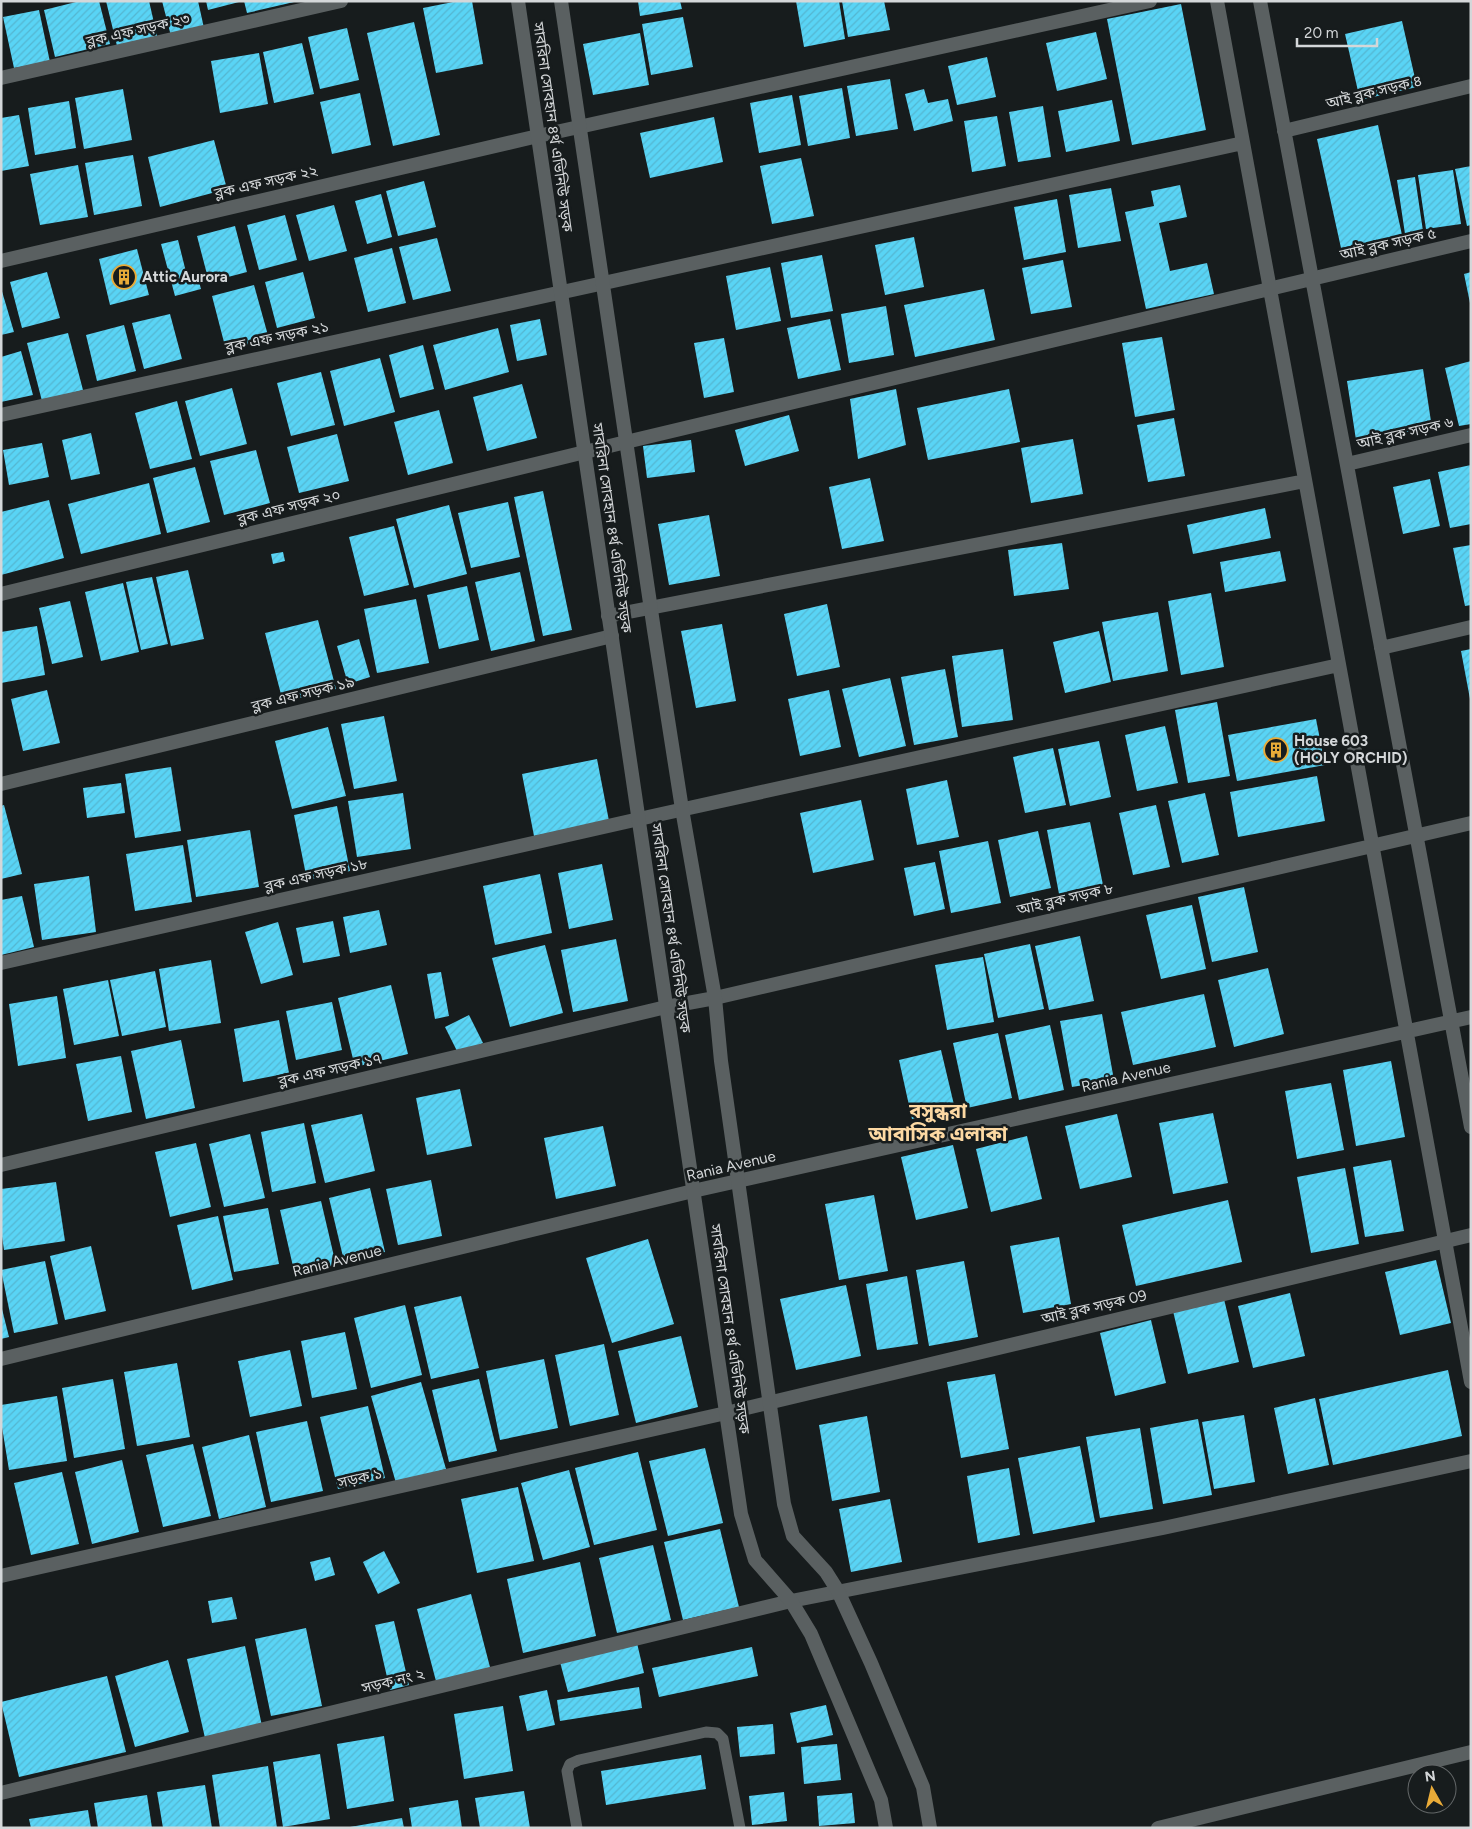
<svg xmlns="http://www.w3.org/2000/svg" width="1472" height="1829" viewBox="0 0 1472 1829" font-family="Figtree,'Noto Sans Bengali',sans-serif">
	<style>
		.building { fill: url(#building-hatch) }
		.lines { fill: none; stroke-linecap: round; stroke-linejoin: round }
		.service { stroke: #5a6061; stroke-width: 11 }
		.minor { stroke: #5a6061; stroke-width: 14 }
		.tertiary { stroke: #5a6061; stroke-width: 14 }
		.labels { text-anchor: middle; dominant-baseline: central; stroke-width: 5; stroke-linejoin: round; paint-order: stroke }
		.street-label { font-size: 15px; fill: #d4d7d9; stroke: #171c1d }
		.poi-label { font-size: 15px; font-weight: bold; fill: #d4d7d9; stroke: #171c1d; text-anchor: start }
		.district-label { font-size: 20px; font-weight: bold; fill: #fdd9a3; stroke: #171c1d }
	</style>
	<defs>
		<pattern id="building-hatch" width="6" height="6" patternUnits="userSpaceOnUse" patternTransform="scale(1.25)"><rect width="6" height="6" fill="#59d4f5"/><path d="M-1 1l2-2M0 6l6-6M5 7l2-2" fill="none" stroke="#54b6d1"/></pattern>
	</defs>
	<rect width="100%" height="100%" fill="#171c1d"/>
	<!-- building -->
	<path class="building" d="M80,1H99L110,44L55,57L44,10Z
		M106,1H149L158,40L118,50Z
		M162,1H198L204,28L171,36Z
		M206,1H239V2L208,10Z
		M244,1H294V2L247,13Z
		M458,1H472L483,64L436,73L423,8Z
		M638,1H680L682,9L640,16Z
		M796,1H839L845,39L804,47Z
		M842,1H884L890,30L848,37Z
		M1181,4L1206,130L1132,145L1107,19Z
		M39,10L50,62L14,68L3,17Z
		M683,17L693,67L651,75L642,24Z
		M1402,21L1417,87L1360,100L1345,34Z
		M414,22L440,135L393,146L367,33Z
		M347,28L359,80L320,89L308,37Z
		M1096,32L1107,79L1057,91L1046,43Z
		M640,33L649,85L593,95L583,44Z
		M302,43L314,94L274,103L263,52Z
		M259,53L268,104L220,113L211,61Z
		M987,57L996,97L957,105L948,66Z
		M890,79L898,129L856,136L847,86Z
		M842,88L850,138L808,146L799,96Z
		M123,89L132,140L84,149L75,98Z
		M924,89L928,103L948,99L953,121L914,131L905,94Z
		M360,93L371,145L332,154L320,102Z
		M792,95L801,145L759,153L750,103Z
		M1112,100L1120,141L1066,152L1058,111Z
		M69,101L76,148L35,155L28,108Z
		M1043,106L1051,157L1018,162L1009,112Z
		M19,115L29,166L1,171V118Z
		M997,116L1006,166L972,172L964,121Z
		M714,117L723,162L650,178L640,133Z
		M1378,125L1402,235L1341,248L1317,139Z
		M214,140L227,189L160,207L148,157Z
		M133,155L142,206L94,215L85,163Z
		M801,158L814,216L772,224L760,166Z
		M78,165L88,217L40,225L30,174Z
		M1471,166V225L1467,226L1455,169Z
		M1453,170L1461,224L1426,229L1418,175Z
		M1415,177L1423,231L1405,234L1397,180Z
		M424,181L436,227L398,236L386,191Z
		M1180,185L1187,217L1159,223L1170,271L1207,263L1214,294L1146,309L1125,212L1154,206L1151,191Z
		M1111,188L1121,241L1078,248L1069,195Z
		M381,194L392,237L367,244L355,201Z
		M1057,199L1066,252L1024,260L1014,207Z
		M334,205L347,251L309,261L296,215Z
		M285,215L297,260L259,270L247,225Z
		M235,226L247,272L209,282L197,236Z
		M914,237L924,287L885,295L875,245Z
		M437,238L451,291L413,300L399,247Z
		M178,240L187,276L197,274L201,289L175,296L161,244Z
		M392,248L406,303L368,312L354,258Z
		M137,249L149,295L110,305L99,259Z
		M822,255L833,311L791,318L781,263Z
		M1063,260L1072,307L1031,314L1022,268Z
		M770,267L781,321L736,330L726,276Z
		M47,272L60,318L22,328L10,282Z
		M303,272L315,318L277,328L265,282Z
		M1471,272V303H1470L1464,274Z
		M254,285L269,339L226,350L212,296Z
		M1,288L14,332L1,335Z
		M984,289L995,340L915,357L904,305Z
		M886,306L894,355L849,363L841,314Z
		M170,314L182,359L144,369L132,323Z
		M540,319L547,355L517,361L510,325Z
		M830,319L841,370L798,379L787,328Z
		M124,325L136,371L97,381L86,335Z
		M498,328L509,372L445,390L433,345Z
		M68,333L83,390L42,401L27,343Z
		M1162,337L1175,410L1135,417L1122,343Z
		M724,338L734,392L704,398L694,343Z
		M423,345L434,389L400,398L389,355Z
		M21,351L33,395L1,402V357Z
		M380,358L395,412L344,426L330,371Z
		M1471,361V424L1459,426L1445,368Z
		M1423,369L1432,428L1356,440L1347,381Z
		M321,372L335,425L291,436L277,383Z
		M522,384L537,438L487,451L473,397Z
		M232,388L247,444L200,456L185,401Z
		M896,389L906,445L858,459L850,399Z
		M1009,389L1020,442L928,460L917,408Z
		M177,401L192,459L150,469L135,413Z
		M439,410L453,463L408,475L394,422Z
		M789,415L799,451L745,466L735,430Z
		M1174,418L1185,476L1148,482L1137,425Z
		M91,433L100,474L71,480L62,440Z
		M337,434L349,481L299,493L287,447Z
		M1073,439L1083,494L1031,503L1021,448Z
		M691,440L695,472L647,478L643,446Z
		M42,443L49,477L9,485L3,450Z
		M256,450L270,503L224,515L210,461Z
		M1471,465V524L1450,528L1438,472Z
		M195,467L210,522L167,533L153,478Z
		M870,478L884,541L842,549L829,487Z
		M1430,479L1440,526L1403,534L1393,487Z
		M149,483L161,534L81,554L68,504Z
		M543,491L572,630L543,636L514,497Z
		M49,500L64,558L1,575V512Z
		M508,502L520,557L471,568L458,513Z
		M449,505L467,574L414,588L396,519Z
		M1265,508L1271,538L1193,554L1187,525Z
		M709,515L720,576L669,585L658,524Z
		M394,526L409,585L364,596L349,537Z
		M1062,543L1069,589L1014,596L1008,550Z
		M1471,545V605L1465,606L1453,548Z
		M1280,551L1286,581L1225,592L1220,562Z
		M283,552L285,561L273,564L271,554Z
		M188,570L204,639L171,646L156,577Z
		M520,572L535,641L491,651L475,582Z
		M152,577L168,644L141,650L126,582Z
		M123,583L139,652L101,661L85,592Z
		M467,586L479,640L439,649L427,595Z
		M1211,593L1224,667L1181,675L1168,601Z
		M416,599L429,663L377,673L364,609Z
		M70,601L83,657L52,664L39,608Z
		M827,604L840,667L797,676L784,614Z
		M1158,612L1168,671L1113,681L1102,622Z
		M318,620L336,689L283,702L265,633Z
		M722,624L736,701L696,708L681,631Z
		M37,626L45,675L1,683V632Z
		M1099,631L1111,682L1065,693L1053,642Z
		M359,639L370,677L348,684L337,646Z
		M1003,649L1013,720L962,727L952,656Z
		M1471,649V699H1470L1461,651Z
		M945,669L958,737L914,745L901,677Z
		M890,678L906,746L859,757L842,689Z
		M47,690L60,743L23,751L11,699Z
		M829,690L841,747L800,756L788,699Z
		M1217,702L1230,776L1188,783L1175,710Z
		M384,716L397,781L354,789L341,724Z
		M1316,719L1325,765L1237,781L1228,735Z
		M1165,726L1178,783L1137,791L1125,735Z
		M328,727L346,796L292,809L275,741Z
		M1099,741L1111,797L1070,806L1058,749Z
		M1053,748L1066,805L1025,813L1013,757Z
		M597,759L609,821L534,836L522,774Z
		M171,767L181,831L135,838L125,774Z
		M1317,776L1325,821L1238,837L1230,792Z
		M947,780L959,837L917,845L906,789Z
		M121,783L125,813L87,818L83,788Z
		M403,793L411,849L357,857L348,801Z
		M1205,793L1219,855L1182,863L1168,801Z
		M861,800L874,860L813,873L800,813Z
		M4,805L22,874L1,879V806Z
		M1156,805L1170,867L1133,875L1119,813Z
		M337,806L350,871L307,880L294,815Z
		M1090,822L1103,885L1059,894L1047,830Z
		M250,830L259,887L196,897L187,840Z
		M1038,831L1051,888L1010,897L998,840Z
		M988,841L1001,903L951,913L939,851Z
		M183,845L192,902L135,911L126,854Z
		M935,862L945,909L914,916L904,868Z
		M602,864L613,920L569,929L558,873Z
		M540,874L552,933L495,945L483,886Z
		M89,876L96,932L42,940L34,884Z
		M1244,887L1258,952L1212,962L1198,897Z
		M22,896L34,947L1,955V900Z
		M1192,905L1206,969L1161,979L1146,915Z
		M379,910L387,945L350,953L343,917Z
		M333,921L340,956L303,963L296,928Z
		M278,922L293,975L261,984L245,932Z
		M1080,936L1094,1001L1049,1010L1035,946Z
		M616,939L628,1001L573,1012L561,950Z
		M1030,944L1044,1009L998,1018L984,954Z
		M545,945L563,1013L510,1027L492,958Z
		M983,957L994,1022L947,1030L935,965Z
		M211,960L221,1023L169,1031L159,969Z
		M1268,968L1284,1034L1234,1047L1218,980Z
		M155,971L166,1027L122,1036L110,980Z
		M441,972L449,1016L435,1019L427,974Z
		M108,980L119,1036L74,1045L63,989Z
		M391,985L408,1054L355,1067L338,998Z
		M1204,994L1216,1047L1133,1065L1121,1012Z
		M57,996L66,1058L18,1066L9,1004Z
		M332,1002L342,1050L296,1060L286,1011Z
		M1102,1014L1114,1080L1072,1087L1060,1021Z
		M469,1015L483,1043L459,1055L445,1027Z
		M279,1020L289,1073L243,1082L234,1029Z
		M1050,1025L1064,1090L1019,1100L1005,1035Z
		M998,1033L1012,1098L967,1108L953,1043Z
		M181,1040L195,1108L146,1119L131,1051Z
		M941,1050L955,1109L912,1119L899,1060Z
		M121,1056L132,1112L88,1121L76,1064Z
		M1391,1061L1405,1137L1356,1146L1343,1070Z
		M1331,1083L1344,1150L1297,1159L1285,1091Z
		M460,1089L472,1146L427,1155L416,1098Z
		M1213,1113L1228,1183L1173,1194L1159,1123Z
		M362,1114L375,1171L325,1183L311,1125Z
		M1117,1114L1132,1177L1080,1189L1065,1126Z
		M304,1123L316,1183L272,1192L261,1132Z
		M603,1126L616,1186L556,1199L544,1138Z
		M250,1134L265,1198L224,1207L209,1144Z
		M1027,1136L1042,1199L991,1212L976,1149Z
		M196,1143L211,1207L170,1217L155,1152Z
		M953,1145L968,1208L916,1220L901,1157Z
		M1391,1160L1404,1231L1365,1237L1353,1167Z
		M1345,1168L1359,1244L1311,1253L1297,1177Z
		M431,1180L442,1236L398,1245L386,1189Z
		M56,1182L65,1241L4,1250L1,1229V1189Z
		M370,1188L385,1252L344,1261L329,1198Z
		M874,1195L888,1271L839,1280L825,1204Z
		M1228,1200L1242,1262L1136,1286L1122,1225Z
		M321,1201L336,1265L295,1275L280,1210Z
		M268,1208L279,1264L234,1272L223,1216Z
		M218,1216L233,1280L192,1290L177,1225Z
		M1059,1237L1071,1304L1023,1313L1010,1246Z
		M648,1239L674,1324L612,1343L586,1258Z
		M91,1246L106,1311L65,1320L50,1256Z
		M1436,1260L1451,1323L1400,1335L1385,1272Z
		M45,1261L58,1324L14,1333L1,1270Z
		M964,1261L978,1337L929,1346L916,1270Z
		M907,1276L918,1344L877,1350L866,1284Z
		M846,1285L861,1356L796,1370L780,1299Z
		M1290,1293L1305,1356L1253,1368L1238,1306Z
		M461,1296L479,1368L431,1379L414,1307Z
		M1224,1299L1239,1362L1188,1374L1173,1311Z
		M1,1305L9,1337L1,1339Z
		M405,1305L422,1375L371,1388L354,1318Z
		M1151,1320L1166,1383L1115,1396L1100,1333Z
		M345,1332L357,1389L312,1398L301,1341Z
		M681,1336L698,1407L636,1423L618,1351Z
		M604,1344L619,1415L570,1426L555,1355Z
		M290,1350L302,1406L250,1417L238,1361Z
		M544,1359L558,1428L500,1440L486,1371Z
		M177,1363L190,1437L137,1446L124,1372Z
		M1448,1370L1462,1436L1333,1465L1319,1399Z
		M995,1374L1009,1449L961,1458L947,1382Z
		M113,1379L125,1449L74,1458L62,1388Z
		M479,1379L497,1451L449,1462L432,1390Z
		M421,1382L446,1469L396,1483L371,1396Z
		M57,1396L67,1461L9,1470L1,1421V1405Z
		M1315,1398L1329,1465L1288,1474L1274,1408Z
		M368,1406L385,1478L338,1489L320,1417Z
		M1244,1415L1255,1482L1214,1489L1202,1422Z
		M867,1416L880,1492L832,1501L819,1425Z
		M1198,1419L1212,1495L1163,1504L1150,1428Z
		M307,1421L323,1491L271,1502L256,1432Z
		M1140,1428L1153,1509L1100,1518L1086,1437Z
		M249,1435L266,1507L219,1519L202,1447Z
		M193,1444L211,1516L163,1527L146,1455Z
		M1080,1446L1095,1522L1033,1534L1018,1458Z
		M705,1448L723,1523L668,1536L649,1461Z
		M638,1452L657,1530L594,1545L575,1468Z
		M122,1460L139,1532L92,1544L75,1472Z
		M1009,1468L1020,1535L978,1543L967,1476Z
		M569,1470L590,1547L543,1560L521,1483Z
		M62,1472L79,1544L31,1555L14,1483Z
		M518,1487L534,1561L477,1573L461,1499Z
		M890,1499L902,1562L851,1572L839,1509Z
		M720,1529L739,1607L683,1620L664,1542Z
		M653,1545L671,1620L617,1633L599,1558Z
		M384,1551L400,1583L378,1594L363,1562Z
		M330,1557L335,1575L315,1581L310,1562Z
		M580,1562L596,1636L523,1653L507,1579Z
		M471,1594L491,1671L437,1685L417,1609Z
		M232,1597L237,1619L212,1623L208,1601Z
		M394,1621L409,1685L390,1690L375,1625Z
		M306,1628L322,1706L271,1716L255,1639Z
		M637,1643L644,1673L568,1692L560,1662Z
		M245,1646L262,1726L205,1738L187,1659Z
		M752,1647L758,1676L659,1697L652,1668Z
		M168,1660L189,1732L135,1747L115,1676Z
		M107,1676L126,1752L19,1777L1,1702Z
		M639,1687L642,1708L560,1721L557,1700Z
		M547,1690L555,1725L527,1731L519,1696Z
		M826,1705L833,1735L797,1743L790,1713Z
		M503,1706L513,1771L464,1779L454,1714Z
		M773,1724L775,1754L740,1757L737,1727Z
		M384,1736L394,1801L347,1809L337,1744Z
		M837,1744L841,1780L804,1784L801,1747Z
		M320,1754L330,1819L283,1827L273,1762Z
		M701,1755L706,1789L606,1805L601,1771Z
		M268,1766L277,1828H220L212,1775Z
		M205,1785L212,1828H163L157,1792Z
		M524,1791L530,1828H480L475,1798Z
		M784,1792L787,1821L752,1825L749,1796Z
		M852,1793L855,1823L819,1826L817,1796Z
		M147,1795L152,1828H98L94,1803Z
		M458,1800L462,1828H412L409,1808Z
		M88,1810L91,1828H31L29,1819Z
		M402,1818L404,1828H351L350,1827Z"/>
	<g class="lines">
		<!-- service -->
		<path class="service" d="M577,1828L567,1771L570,1764L579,1760L706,1732L717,1733L723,1739L740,1828"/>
		<!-- minor -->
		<path class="minor" d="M1217,1L1471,1382
			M1260,1L1471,1127
			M1,78L341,1
			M1284,131L1471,86
			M1,261L538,136L1150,1
			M1,415L1243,143
			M1347,464L1471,435
			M1,594L626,442L1471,241
			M608,616L1305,481
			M1381,648L1471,627
			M1,784L612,636
			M1,963L639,819L1339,665
			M1,1165L666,1007L715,998L1471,823
			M1,1359L693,1191L1471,1017
			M1,1576L726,1413L1471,1235
			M1,1793L791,1601L1163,1528L1471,1461
			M1158,1828L1471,1752"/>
		<!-- tertiary -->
		<path class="tertiary" d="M518,1L741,1514L755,1560L791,1601L811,1634L881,1800L886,1828
			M561,1L654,630L682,809L715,998L721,1061L784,1504L793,1536L826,1572L838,1591L871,1663L923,1787L930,1828"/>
	</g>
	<!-- icons -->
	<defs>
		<g id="building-ring" transform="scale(1.25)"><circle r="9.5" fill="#171c1d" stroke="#e9ab38" stroke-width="1.5"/><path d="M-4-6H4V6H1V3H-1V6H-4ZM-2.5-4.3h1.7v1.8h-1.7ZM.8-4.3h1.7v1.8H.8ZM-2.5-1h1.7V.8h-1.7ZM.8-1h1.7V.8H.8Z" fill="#e9ab38"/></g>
	</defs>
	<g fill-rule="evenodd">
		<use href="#building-ring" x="124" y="277"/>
		<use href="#building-ring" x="1276" y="750"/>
	</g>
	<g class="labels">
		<!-- street labels -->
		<g class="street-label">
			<text transform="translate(138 30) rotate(-13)">ব্লক এফ সড়ক ২৩</text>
			<text transform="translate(1374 92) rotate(-14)">আই ব্লক সড়ক ৪</text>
			<text transform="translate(553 127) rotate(82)">সাবরিনা সোবহান ৪র্থ এভিনিউ সড়ক</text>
			<text transform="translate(266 182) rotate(-13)">ব্লক এফ সড়ক ২২</text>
			<text transform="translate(1388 244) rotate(-13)">আই ব্লক সড়ক ৫</text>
			<text transform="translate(277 337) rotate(-12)">ব্লক এফ সড়ক ২১</text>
			<text transform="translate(1405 433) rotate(-13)">আই ব্লক সড়ক ৬</text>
			<text transform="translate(289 507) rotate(-14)">ব্লক এফ সড়ক ২০</text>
			<text transform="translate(612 528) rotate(82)">সাবরিনা সোবহান ৪র্থ এভিনিউ সড়ক</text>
			<text transform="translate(303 694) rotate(-14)">ব্লক এফ সড়ক ১৯</text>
			<text transform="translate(316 875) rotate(-13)">ব্লক এফ সড়ক ১৮</text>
			<text transform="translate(1065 899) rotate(-13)">আই ব্লক সড়ক ৮</text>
			<text transform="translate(671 928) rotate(82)">সাবরিনা সোবহান ৪র্থ এভিনিউ সড়ক</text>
			<text transform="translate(330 1070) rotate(-13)">ব্লক এফ সড়ক ১৭</text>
			<text transform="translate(1126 1077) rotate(-13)">Rania Avenue</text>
			<text transform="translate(731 1166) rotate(-13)">Rania Avenue</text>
			<text transform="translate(337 1261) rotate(-14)">Rania Avenue</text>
			<text transform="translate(1094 1307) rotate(-13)">আই ব্লক সড়ক 09</text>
			<text transform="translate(730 1329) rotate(82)">সাবরিনা সোবহান ৪র্থ এভিনিউ সড়ক</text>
			<text transform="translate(360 1478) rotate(-13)">সড়ক ১</text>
			<text transform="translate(393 1681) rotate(-14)">সড়ক নং ২</text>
		</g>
		<!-- poi labels -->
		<g class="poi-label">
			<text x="142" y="277">Attic Aurora</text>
			<text x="1294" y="741">House 603<tspan x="1294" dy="17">(HOLY ORCHID)</tspan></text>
		</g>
		<!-- district labels -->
		<g class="district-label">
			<text x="938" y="1111">বসুন্ধরা<tspan x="938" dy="23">আবাসিক এলাকা</tspan></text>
		</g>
	</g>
	<!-- border -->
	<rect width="1472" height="1829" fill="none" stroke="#d4d7d9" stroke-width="5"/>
	<!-- north arrow -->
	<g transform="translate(1432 1789) rotate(352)"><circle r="24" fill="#171c1d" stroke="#636768"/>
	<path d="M0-4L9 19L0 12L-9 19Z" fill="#e9ab38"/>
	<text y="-8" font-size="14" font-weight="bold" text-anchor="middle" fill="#d4d7d9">N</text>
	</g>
	<!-- scale -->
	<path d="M1297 38v8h80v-8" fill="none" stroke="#d4d7d9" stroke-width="2.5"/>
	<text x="1304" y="38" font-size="15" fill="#d4d7d9" stroke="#171c1d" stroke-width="4" paint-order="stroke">20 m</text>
</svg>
